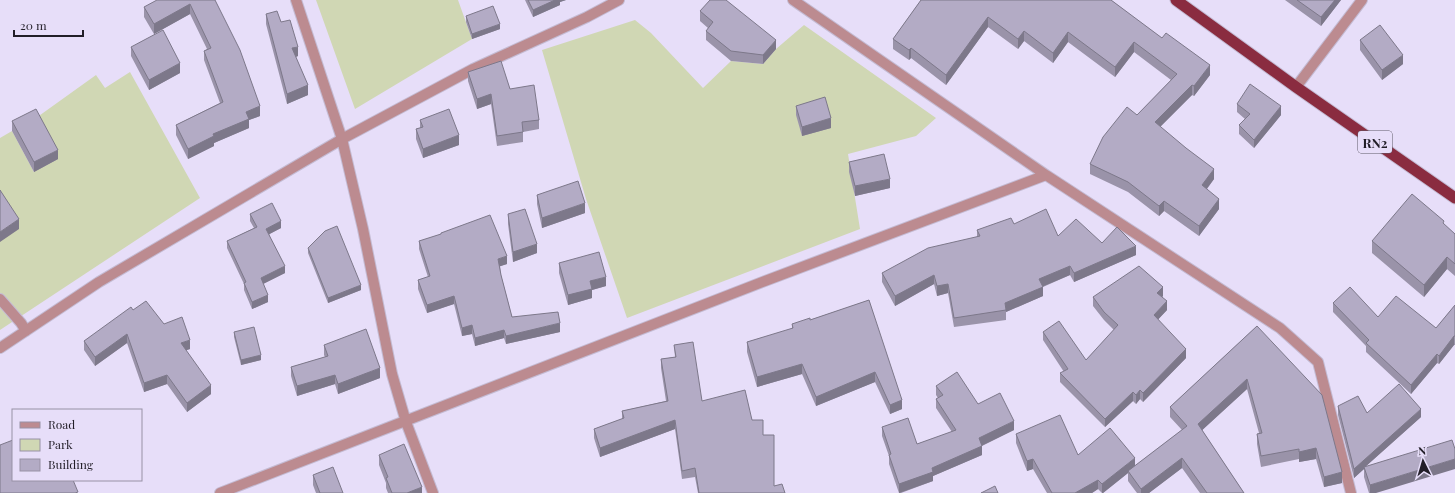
<svg xmlns="http://www.w3.org/2000/svg" width="1455" height="493" viewBox="0 0 1455 493" font-family="'Playfair Display',serif">
	<style>
		.green { fill: #d0d7b4 }
		.lines { fill: none; stroke-linecap: round; stroke-linejoin: round }
		.minor-casing { stroke: #c4bbd3; stroke-width: 12 }
		.trunk-casing { stroke: #c4bbd3; stroke-width: 13 }
		.minor { stroke: #bc8b90; stroke-width: 10 }
		.trunk { stroke: #8a2c40; stroke-width: 11 }
		.wall { fill: #9a93a9 }
		.shaded-wall { fill: #7d788a }
		.building { fill: #b3abc5; stroke: #7d788a }
		.labels { text-anchor: middle; dominant-baseline: central; stroke-width: 3; stroke-linejoin: round; paint-order: stroke }
		.shield { fill: #e7def9; stroke: #5d5867; stroke-width: 1 }
		.shield-label { font-size: 13px; font-weight: bold; fill: #221e28 }
	</style>
	<rect width="100%" height="100%" fill="#e7def9"/>
	<!-- green -->
	<path class="green" d="M316,0H458L472,39L355,109Z
		M635,20L651,33L703,88L731,61L763,64L776,49L804,25L936,118L916,136L848,154L860,229L627,318L586,199L542,50Z
		M130,72L200,198L0,330V138L12,131L34,172L36,118L96,75L105,88Z"/>
	<g class="lines">
		<!-- minor casing -->
		<g class="minor-casing">
			<path id="minor" d="M296,0L342,139L363,229L392,374L406,422L433,493
				M793,0L1046,175L1280,328L1318,362L1351,493
				M1296,87L1362,0
				M0,299L21,323L26,331
				M0,348L99,282L342,139L473,69L587,17L619,0
				M220,493L765,281L1046,175"/>
		</g>
		<!-- trunk casing -->
		<g class="trunk-casing">
			<path id="trunk" d="M1176,0L1296,87L1455,198"/>
		</g>
		<!-- minor -->
		<use href="#minor" class="minor"/>
		<!-- trunk -->
		<use href="#trunk" class="trunk"/>
	</g>
	<!-- wall -->
	<path class="wall" d="M215,0L260,116L249,120V128L214,143V146L188,159L176,135V125L220,103L204,60V51L207,49L190,14L154,34L144,17V7Z
		M525,0H566L560,2V5L533,17Z
		M921,0H1111L1210,75L1194,96L1192,95L1160,127L1214,179L1207,189L1219,209L1199,236L1164,211L1159,216L1128,192L1090,174V164L1171,80L1134,52L1115,77L1068,42L1053,63L1024,41L1018,49L988,27L946,85L911,58L909,60L893,49V39Z
		M1285,0H1341L1321,26Z
		M700,11L776,49L763,64L731,61L706,40V31L708,28L700,21Z
		M266,14L281,22L298,56L296,57L308,95L287,104L266,24Z
		M466,16L500,29L472,39L466,22Z
		M1360,40L1403,64L1382,80L1360,50Z
		M131,47L180,73L149,90L131,56Z
		M468,72L510,89L539,120V129L523,132V142L497,146L491,104L477,109L468,81Z
		M1237,104L1281,115L1254,148L1239,134V125L1245,119L1237,112Z
		M796,106L831,128L802,136L796,115Z
		M420,120L459,145L423,158L416,139V129L420,128Z
		M12,121L58,159L34,172L12,131Z
		M849,162L890,188L855,196L849,172Z
		M537,195L585,213L542,228L537,204Z
		M250,214L281,228L269,234L285,273L263,284L268,302L252,309L244,290V284L227,248V241L254,228L250,221Z
		M508,214L537,253L513,262L508,224Z
		M1014,224L1058,236L1102,243L1136,255L1074,282L1070,275L1043,287V296L1006,312V320L954,327L948,293L937,296L934,284L895,306L882,282V273L977,237V230Z
		M1444,225L1455,234V276L1447,269L1424,297L1372,253V241Z
		M441,233L507,264L500,266L501,275L512,317L560,332L506,344L504,338L475,346L472,334L462,336L454,304L427,313L418,289V280L428,277L419,249V241L441,235Z
		M308,248L361,290L328,303L308,253Z
		M559,263L606,286L592,290V298L568,305L559,273Z
		M1163,296L1162,297L1167,310L1158,319L1186,358L1143,402L1140,399L1136,404L1133,401L1105,427L1060,382V373L1064,372L1043,340V332L1086,360L1114,330L1104,320L1093,306V297Z
		M869,300L902,409L890,414L875,382L816,406L802,374L757,387L747,352V342L792,329V324L810,320Z
		M1333,303L1378,317L1436,328L1455,305V345H1454L1439,364L1437,363L1411,394L1366,352V346L1333,312Z
		M133,310L164,324L190,349L186,350L211,394L187,412L167,384L144,392L127,343L95,366L84,350V341Z
		M1257,326L1342,483L1324,487L1316,459L1299,462V459L1261,467L1257,444V434L1259,433L1247,389L1202,430L1244,493H1200L1182,468L1149,493H1137L1128,481V473L1103,493H1102L1098,489L1092,493H1047L1033,469L1027,471L1016,443V434L1078,455L1135,466L1182,430L1170,417V407Z
		M234,332L261,360L241,365L234,337Z
		M324,345L380,378L338,394L335,384L297,396L291,376V367L325,357L324,355Z
		M674,345L702,401L752,420L763,435L774,486L785,493H698L695,477L682,479L675,429L600,457L594,438V429L622,419V411L666,401L661,368V359L675,357Z
		M936,386L978,404L1014,430L982,446V455L933,476V481L901,493H899L889,464V456L882,436V427L917,444L952,432L936,408V399L938,398L936,395Z
		M1338,406L1367,413L1421,417L1366,466L1376,493H1369L1364,477V469L1354,478L1338,415Z
		M379,455L422,493H388L386,488V483L379,465Z
		M313,475L343,493H316L313,485Z"/>
	<!-- shaded-wall -->
	<path class="shaded-wall" d="M555,0H566L560,2V5L533,17V10Z
		M1335,0H1341L1321,26V17Z
		M190,4V14L154,34V24Z
		M988,17V27L946,85V75Z
		M500,24V29L472,39V34Z
		M1024,31V41L1018,49V39Z
		M1068,32V42L1053,63V53Z
		M776,40V49L763,64V55Z
		M1134,42V52L1115,77V67Z
		M298,47V56L292,58V48Z
		M911,48V58L909,60V50Z
		M1403,55V64L1382,80V70Z
		M180,63V73L149,90V80Z
		M1210,65V75L1194,96V86Z
		M308,85V95L287,104V94Z
		M1192,85V95L1155,132V122Z
		M491,94V104L477,109V99Z
		M260,106V116L249,120V128L214,143V146L188,159V149L246,112Z
		M1281,106V115L1254,148V140Z
		M831,118V128L802,136V127Z
		M459,135V145L423,158V149Z
		M58,150V159L34,172V162Z
		M1214,169V179L1202,195V185Z
		M890,179V188L855,196V186Z
		M1219,199V209L1199,236V226Z
		M1164,201V211L1159,216V206Z
		M585,203V213L542,228V218Z
		M19,219V229L0,242V232Z
		M281,221V228L266,236V229Z
		M537,244V253L513,262V252Z
		M1136,246V255L1074,282V273Z
		M507,256V264L498,267V259Z
		M1447,257V269L1424,297V285Z
		M285,266V273L261,285V278Z
		M1070,266V275L1039,288V279Z
		M934,275V284L895,306V296Z
		M606,277V286L592,290V298L568,305V295L590,281Z
		M948,284V293L937,296V286Z
		M361,285V290L328,303V298Z
		M1043,287V296L1006,312L1005,303Z
		M1163,287V296L1157,302V293Z
		M268,295V302L252,309V302Z
		M454,296V304L427,313V305Z
		M1167,301V310L1154,324V315Z
		M560,323V332L506,344V336Z
		M472,325V334L462,336V328Z
		M504,330V338L475,346V338Z
		M127,334V343L95,366V357Z
		M1454,336V345L1439,364V356Z
		M190,340V349L181,352V343Z
		M1186,349V358L1143,402V393Z
		M1437,354V363L1411,394V385Z
		M261,355V360L241,365V360Z
		M802,364V374L757,387V377Z
		M380,368V378L338,394V384Z
		M875,372V382L816,406V397Z
		M167,375V384L144,392V383Z
		M335,375V384L297,396V386Z
		M1247,379V389L1198,434V424Z
		M211,385V394L187,412V403Z
		M1140,390V399L1136,404V395Z
		M1133,392V401L1105,427V419Z
		M902,400V409L890,414V405Z
		M1421,409V417L1364,468V467V469L1354,478V469Z
		M675,420V429L600,457V448Z
		M1014,421V430L979,447V438Z
		M982,446V455L933,476V481L899,493V484L932,468Z
		M1316,448V459L1299,462V452Z
		M1135,458V468L1128,471V473L1103,493H1102V484Z
		M1182,458V468L1149,493H1141V489Z
		M1033,459V469L1027,471V461Z
		M1455,459V469L1376,493H1370V485Z
		M1342,472V483L1324,487V477Z
		M1098,480V489L1092,493H1075Z
		M422,487V493H407Z"/>
	<!-- building -->
	<path class="building" d="M157,0H215L240,50L260,106L246,112L249,119L213,134L214,136L188,149L176,125L223,102L204,51L211,48L190,4L154,24L144,7Z
		M528,0H555L533,10Z
		M710,0H726L776,40L763,55L731,51L706,31L713,22L700,11Z
		M921,0H1111L1162,38L1166,33L1210,65L1194,86L1192,85L1155,122L1186,148L1214,169L1202,185L1219,199L1199,226L1164,201L1159,206L1128,182L1090,164L1103,137L1127,107L1137,115L1177,74L1134,42L1115,67L1068,32L1053,53L1024,31L1018,39L988,17L946,75L911,48L909,50L893,39Z
		M1297,0H1335L1321,17Z
		M493,6L500,24L472,34L466,16Z
		M277,11L281,22L290,20L298,47L292,48L308,85L287,94L266,14Z
		M1380,25L1403,55L1382,70L1360,40Z
		M163,30L180,63L149,80L131,47Z
		M501,61L510,89L534,85L539,120L522,122L523,132L497,136L491,94L477,99L468,72Z
		M1250,84L1281,106L1254,140L1239,125L1250,114L1237,104Z
		M825,97L831,118L802,127L796,106Z
		M36,109L58,150L34,162L12,121Z
		M449,109L459,135L423,149L416,129L423,127L420,120Z
		M884,154L890,179L855,186L849,162Z
		M578,181L585,203L542,218L537,195Z
		M0,190L19,219L0,232Z
		M1412,194L1444,221L1443,223L1455,234V264L1447,257L1424,285L1372,241Z
		M272,203L281,221L266,229L285,266L261,278L268,295L252,302L244,283L246,282L227,241L257,227L250,214Z
		M525,209L537,244L513,252L508,214Z
		M1046,209L1058,236L1076,219L1102,243L1117,227L1136,246L1074,273L1070,266L1039,279L1043,287L1005,303L1006,310L954,318L948,284L937,286L934,275L895,296L882,273L928,248L980,236L977,230L1011,218L1014,224Z
		M490,215L507,256L498,259L501,275L512,317L558,312L560,323L506,336L504,330L475,338L472,325L462,328L454,296L427,305L418,280L430,276L419,241L441,234V233Z
		M337,226L361,285L328,298L308,248L325,231Z
		M599,252L606,277L590,281L592,289L568,295L559,263Z
		M1139,266L1163,287L1157,293L1167,301L1154,315L1186,349L1143,393L1140,390L1136,395L1133,392L1105,419L1060,373L1068,369L1043,332L1059,321L1086,360L1118,325L1104,312L1093,297Z
		M1350,287L1378,317L1396,296L1436,328L1455,305V336H1454L1439,356L1437,354L1411,385L1366,343L1369,340L1333,303Z
		M869,300L902,400L890,405L875,372L816,397L802,364L757,377L747,342L793,328L792,324L810,318V320Z
		M146,301L164,324L182,317L190,340L181,343L211,385L187,403L167,375L144,383L127,334L95,357L84,341L131,307L133,310Z
		M1257,326L1322,395L1342,472L1324,477L1316,448L1299,452V449L1261,456L1257,434L1262,433L1247,379L1198,424L1244,493H1207L1182,458L1141,489L1128,471L1187,426L1170,407Z
		M254,327L261,355L241,360L234,332Z
		M366,329L380,368L338,384L335,375L297,386L291,367L328,356L324,345Z
		M693,342L702,401L745,390L752,420H763V435H774V486L782,484L785,493H699L695,468L682,471L675,420L600,448L594,429L624,418L622,411L668,401L661,359L676,357L674,345Z
		M957,372L978,404L1000,393L1014,421L979,438L982,446L932,468L933,472L899,484L889,455L891,454L882,427L908,418L917,444L956,430L936,399L943,395L936,386Z
		M1399,384L1421,409L1354,469L1338,406L1358,396L1367,413Z
		M1060,415L1078,455L1110,428L1135,458L1102,484L1098,480L1075,493H1052L1033,459L1027,461L1016,434Z
		M13,440V480H73L78,492L75,493H0V445Z
		M1452,440L1455,449V459L1370,485L1364,467Z
		M404,444L422,487L407,493H392L386,478L388,477L379,455Z
		M333,467L343,493H320L313,475Z
		M995,486L998,493H981Z"/>
	<g class="labels">
		<!-- shield labels -->
		<rect class="shield" x="1358" y="131" width="34" height="22" rx="3"/>
		<g class="shield-label">
			<text x="1375" y="142">RN2</text>
		</g>
	</g>
	<!-- legend -->
	<rect x="12" y="409" width="130" height="72" fill="#e7def9" stroke="#9891a5"/>
	<rect x="20" y="422" width="20" height="6" fill="#bc8b90" stroke="#9891a5"/>
	<text x="48" y="429" font-size="12" fill="#221e28">Road</text>
	<rect x="20" y="439" width="20" height="12" fill="#d0d7b4" stroke="#9891a5"/>
	<text x="48" y="449" font-size="12" fill="#221e28">Park</text>
	<rect x="20" y="459" width="20" height="12" fill="#b3abc5" stroke="#9891a5"/>
	<text x="48" y="469" font-size="12" fill="#221e28">Building</text>
	<!-- north arrow -->
	<g transform="translate(1423 461) rotate(355)" stroke="#e7def9" stroke-width="3" paint-order="stroke">
	<path d="M0-3L7 15L0 10L-7 15Z" fill="#221e28"/>
	<text y="-6" font-size="11" font-weight="bold" text-anchor="middle" fill="#221e28">N</text>
	</g>
	<!-- scale -->
	<path d="M14 30v6h69v-6" fill="none" stroke="#221e28" stroke-width="2"/>
	<text x="20" y="30" font-size="12" fill="#221e28" stroke="#e7def9" stroke-width="3" paint-order="stroke">20 m</text>
</svg>
